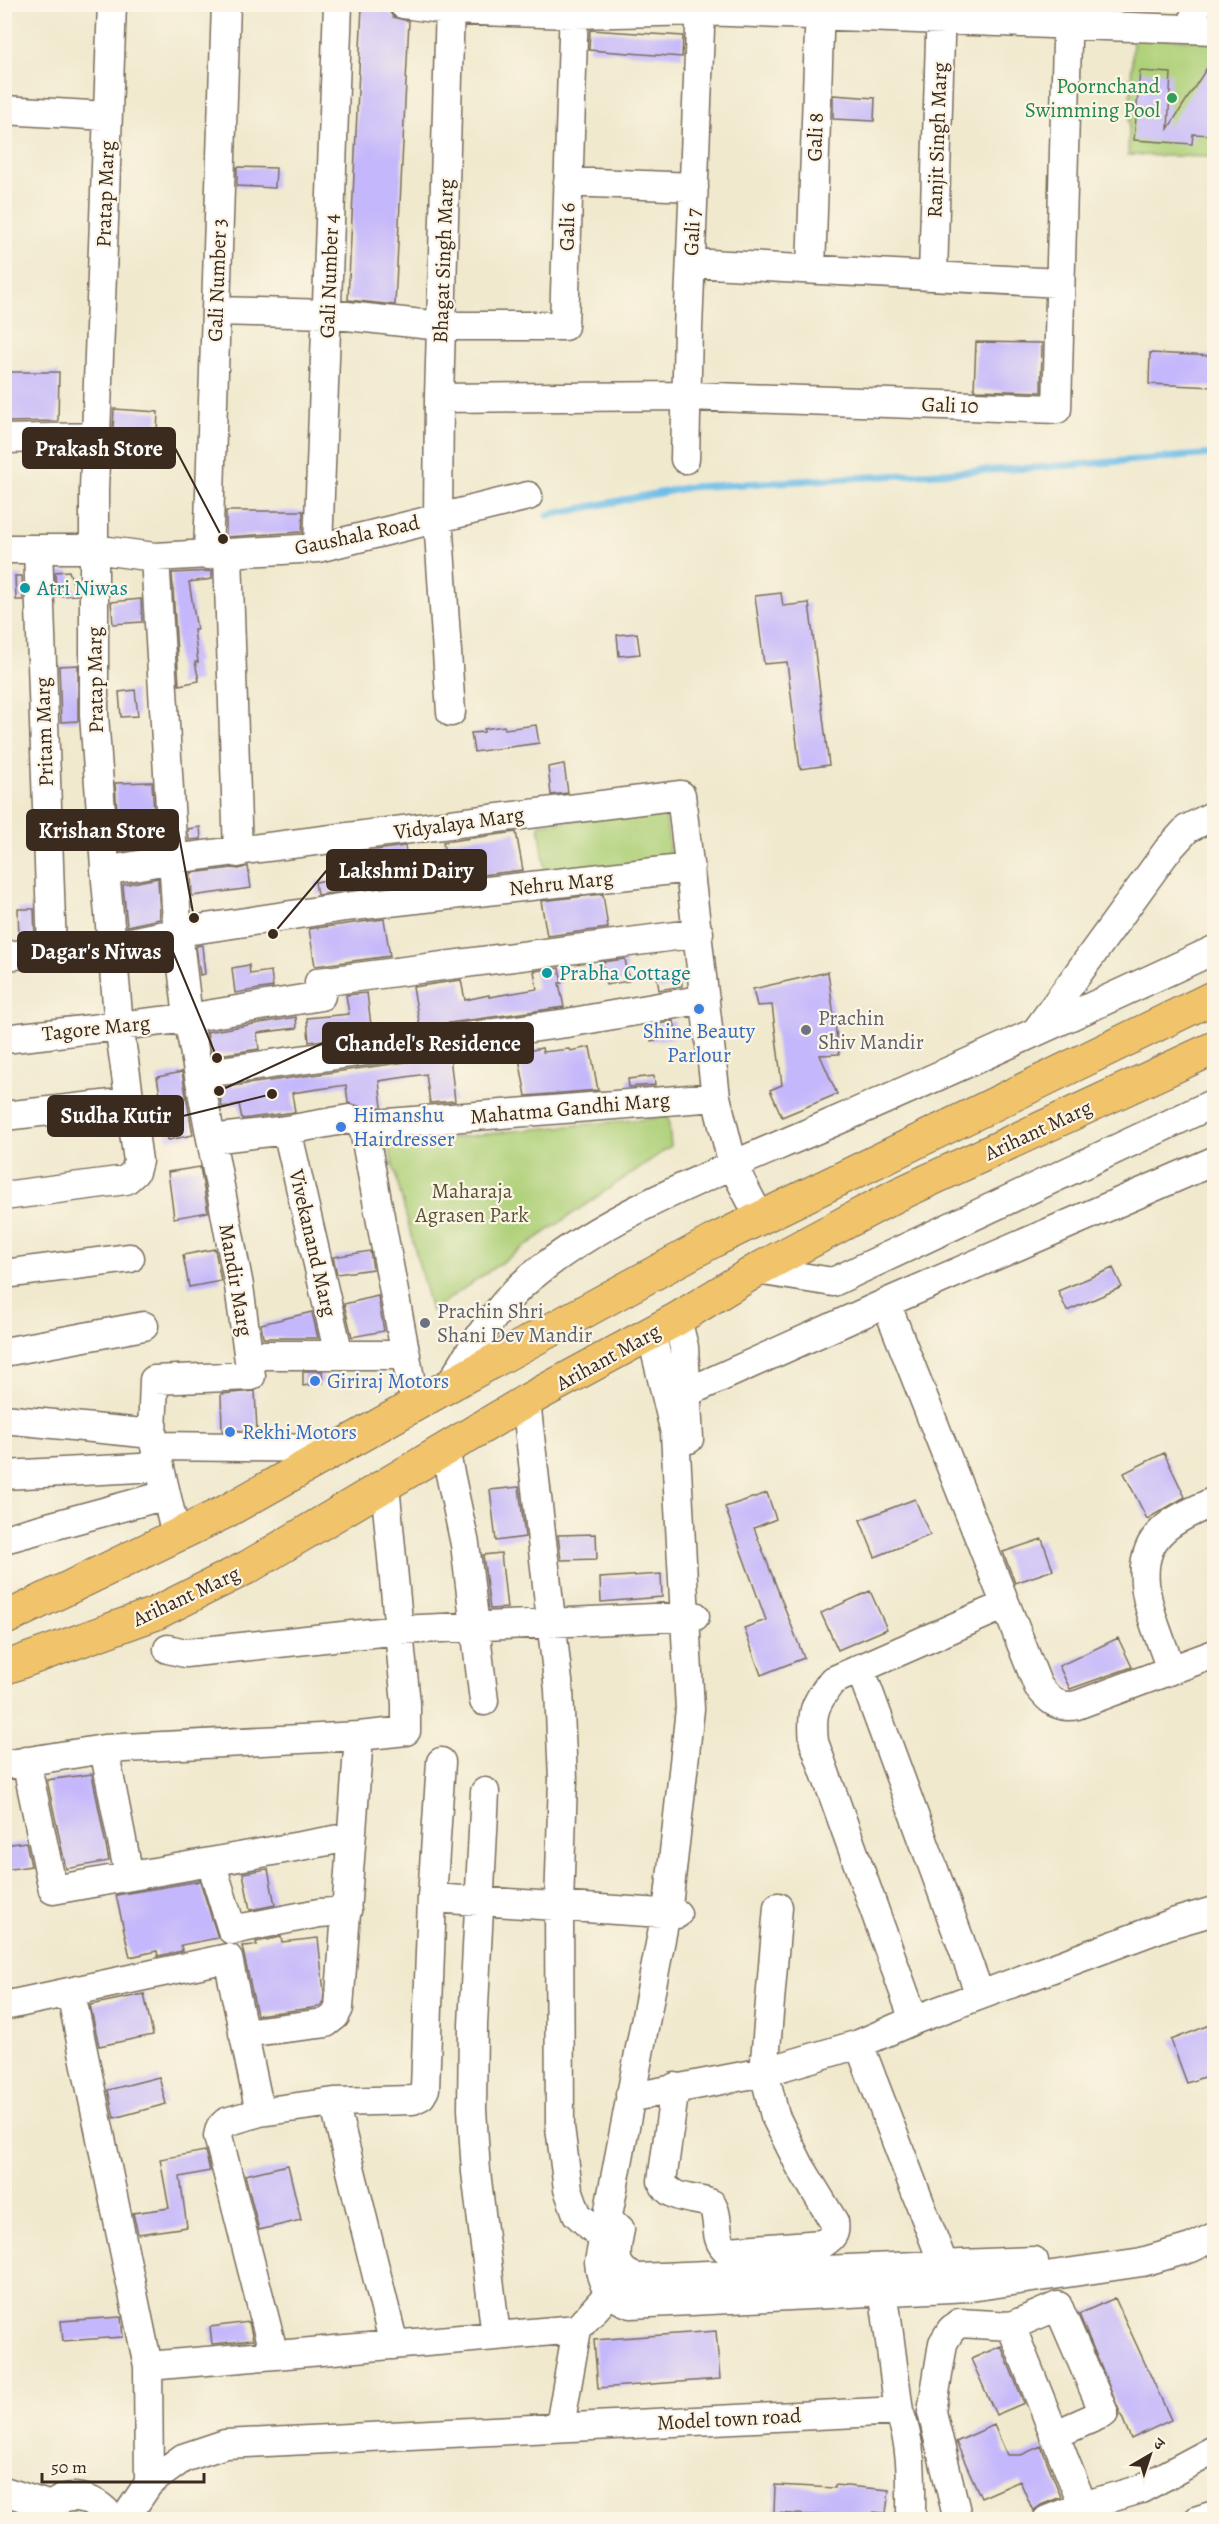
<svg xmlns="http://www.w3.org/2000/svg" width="1219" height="2524" viewBox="0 0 1219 2524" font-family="Alegreya,'Noto Serif Devanagari',serif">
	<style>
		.green { fill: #aed078; stroke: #747d4b; stroke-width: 1.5 }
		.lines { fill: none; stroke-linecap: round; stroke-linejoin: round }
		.stream { stroke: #6cbde8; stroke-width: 7 }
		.building { fill: #c5b7fb }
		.minor-casing { stroke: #7a6d5c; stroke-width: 31 }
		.major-casing { stroke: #7a6d5c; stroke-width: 35 }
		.minor { stroke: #fff; stroke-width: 28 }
		.major { stroke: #f1c36a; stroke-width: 33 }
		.rail { stroke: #3b2a1e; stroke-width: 4.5 }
		.leisure-dot { fill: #2e9e5b; stroke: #fcf5e5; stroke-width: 2 }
		.culture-dot { fill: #0f9aa8; stroke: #fcf5e5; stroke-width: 2 }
		.shop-dot { fill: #3f7fe0; stroke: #fcf5e5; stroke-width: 2 }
		.worship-dot { fill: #6b7280; stroke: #fcf5e5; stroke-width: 2 }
		.labels { text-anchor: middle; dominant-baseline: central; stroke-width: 4.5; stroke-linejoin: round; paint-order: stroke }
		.leisure-label { font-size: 21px; fill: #27864d; stroke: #fcf5e5; text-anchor: end }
		.street-label { font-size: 21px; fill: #3b2a1e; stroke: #fcf5e5 }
		.culture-label { font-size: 21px; fill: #0d838f; stroke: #fcf5e5; text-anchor: start }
		.worship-label { font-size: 21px; fill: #5b616d; stroke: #fcf5e5; text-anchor: start }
		.shop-label { font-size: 21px; fill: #366cbe; stroke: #fcf5e5; text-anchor: start }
		.park-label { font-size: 21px; fill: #585434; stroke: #fcf5e5 }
		.leader { fill: none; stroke: #3b2a1e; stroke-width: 2 }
		.callout-dot { fill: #3b2a1e; stroke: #fcf5e5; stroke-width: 2 }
		.callout { fill: #3b2a1e; stroke: #3b2a1e; stroke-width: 2 }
		.callout-label { font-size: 22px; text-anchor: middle; font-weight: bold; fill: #fff }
	</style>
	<rect width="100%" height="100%" fill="#fcf5e5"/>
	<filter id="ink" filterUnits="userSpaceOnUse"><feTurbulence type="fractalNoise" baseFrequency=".0167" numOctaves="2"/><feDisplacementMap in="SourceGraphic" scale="12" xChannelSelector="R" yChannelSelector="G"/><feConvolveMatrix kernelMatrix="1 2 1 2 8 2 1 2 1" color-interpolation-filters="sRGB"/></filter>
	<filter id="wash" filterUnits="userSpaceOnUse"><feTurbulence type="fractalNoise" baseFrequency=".008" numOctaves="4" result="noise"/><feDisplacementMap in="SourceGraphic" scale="24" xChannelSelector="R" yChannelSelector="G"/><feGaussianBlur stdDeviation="1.35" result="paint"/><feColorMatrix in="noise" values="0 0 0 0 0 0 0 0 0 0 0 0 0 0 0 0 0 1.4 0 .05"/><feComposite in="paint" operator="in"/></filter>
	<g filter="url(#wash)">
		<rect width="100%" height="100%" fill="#f0e9ce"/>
		<!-- green -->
		<path class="green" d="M1133,37L1214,41V157L1128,155Z
			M665,810L671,864L546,877L539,824Z
			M668,1117L671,1146L431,1311L388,1146L512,1131Z"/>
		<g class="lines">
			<!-- stream -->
			<path class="stream" d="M548,515L690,487L1046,467L1214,454"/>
		</g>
		<g id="blocks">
			<!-- building -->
			<path class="building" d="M362,6L387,7L393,17L409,21L395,305L348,300Z
				M590,30L683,36L682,57L589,50Z
				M1215,55V103L1210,108L1212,135L1193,134L1192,144L1134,140L1140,71L1171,73L1168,129Z
				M833,95L875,98L874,121L833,119Z
				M237,167L276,168L275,188L237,186Z
				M976,342L1042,343L1041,392L974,390Z
				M1150,353L1215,356V387L1149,384Z
				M4,372H59L58,421L4,422Z
				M114,409L158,412L157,432L113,429Z
				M226,511H303L302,532L226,537Z
				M69,571L77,595L56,596L55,572Z
				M212,571V579L189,582L197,630H194L198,662H195L199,681L179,685L172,573Z
				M15,576H22L23,600H16Z
				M781,593L783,606L809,603L829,765L800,769L787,662L764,664L755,596Z
				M141,599L142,622L113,624L111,602Z
				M637,633L640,654L619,656L617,635Z
				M78,665V721L61,722L59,666Z
				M135,690L138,716L121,717L119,692Z
				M536,725L539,743L474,752L471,733L484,732V729L504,726L505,729Z
				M564,764L568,793L551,795L548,767Z
				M152,782L156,845L120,852L115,783Z
				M200,827L201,839L189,840L188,829Z
				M516,832L523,870L448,879L443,842Z
				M405,846L408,864L387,868L390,885L317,895L315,882L351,877L348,854Z
				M248,866L251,888L192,896L191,873L232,868L239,869Z
				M158,878L160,919L127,926L123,885Z
				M603,894L608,928L547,936L541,901Z
				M18,909H34L35,937L19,938Z
				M384,919L390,956L315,966L309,929Z
				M202,945L205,974L200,975L196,946Z
				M625,959L629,981L606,985L602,962Z
				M249,965L250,974L271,971L273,987L235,993L232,968Z
				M559,968L562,983H559L564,1007L420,1027L413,987L461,980L465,1000L489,995V997L537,989L534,971Z
				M828,972L839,1054L820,1055L837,1094L782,1117L770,1090L782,1085L772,1005L757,1006L753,989Z
				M681,974L682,986L659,990L657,977Z
				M367,993L372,1033L309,1042L307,1018L349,1014L346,995Z
				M296,1017L297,1028L257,1033L259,1049L212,1056L207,1032Z
				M674,1021L677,1037L651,1041L648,1026Z
				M590,1047L598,1090L526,1096L518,1053L542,1048L543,1052L569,1049L570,1051Z
				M450,1056L455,1101L430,1103L426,1074L379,1081L382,1107L366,1108L348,1103L346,1085L292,1093L295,1112L242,1119L239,1104L222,1107L218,1088Z
				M182,1072L193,1135L168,1140L157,1077Z
				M654,1076L655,1085L629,1087L628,1079Z
				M200,1167L208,1212L174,1218L168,1172Z
				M215,1249L221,1281L189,1287L183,1255Z
				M370,1251L373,1269L337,1274L333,1257Z
				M1113,1268L1122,1287L1067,1311L1058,1291Z
				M378,1296L384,1331L352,1337L344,1304Z
				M312,1312L318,1338H263L261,1324Z
				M303,1371H322L323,1383L303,1386Z
				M255,1391L257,1431L222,1430L221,1394Z
				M1164,1453L1185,1497L1147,1519L1124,1473Z
				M519,1487L525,1537L496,1541L490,1490Z
				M767,1493L776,1519L754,1528L804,1658L761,1675L744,1628L766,1620L725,1507Z
				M915,1499L930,1535L875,1557L860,1520Z
				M596,1534L597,1559L561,1560L558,1535Z
				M1042,1539L1053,1570L1015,1583L1003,1552Z
				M501,1553L507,1608L490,1609L483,1555Z
				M661,1574L662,1597L601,1602L600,1578Z
				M870,1591L887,1629L838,1650L821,1613Z
				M1118,1638L1132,1667L1070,1689L1059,1666Z
				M92,1774L109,1861L66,1869L47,1780Z
				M26,1842L31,1866L4,1870V1845Z
				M268,1869L275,1905L250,1910L243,1873Z
				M200,1881L218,1938L181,1945L182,1951L158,1956L157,1951L130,1957L116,1895Z
				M281,1937L282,1942L318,1938L324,1992L323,2004L319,2007L257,2015L242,1946L257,1945L256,1942Z
				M144,1994L153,2035L99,2046L90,2005Z
				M1215,2023V2073L1187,2083L1171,2040Z
				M159,2077L166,2104L114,2118L108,2090Z
				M205,2151L210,2171L180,2177L187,2227L138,2234L133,2213L169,2208L160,2159Z
				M288,2165L301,2220L259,2230L245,2175Z
				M1115,2298L1171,2420L1131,2439L1079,2314Z
				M121,2317L123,2337L63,2341L61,2321Z
				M249,2322L253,2340L212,2344L210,2327Z
				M716,2331L720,2379L598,2388L594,2340Z
				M1001,2346L1024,2403L996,2415L971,2359Z
				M994,2425L1007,2455H1021L1041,2446L1061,2497L1041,2505L1033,2511L1020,2481L981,2498L956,2442Z
				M775,2485L835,2488V2485L847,2486L889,2490L886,2513L874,2512L873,2520H831L832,2516L774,2513Z"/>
		</g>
	</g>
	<g filter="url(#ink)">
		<use href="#blocks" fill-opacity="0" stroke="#7a6d5c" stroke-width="1.5"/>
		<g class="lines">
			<!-- minor casing -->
			<g class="minor-casing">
				<path id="minor" d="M403,4L449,10L574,14L701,11L1214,30
					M450,4L439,398L438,518L451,712
					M1195,29V4
					M4,110L107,116
					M568,182L694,187
					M691,263L1060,283
					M811,269L820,4
					M933,276L941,4
					M216,311L328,314L441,326H564L574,4
					M439,398L688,396L1057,409L1068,4
					M4,439L95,437
					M685,459L688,329L701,4
					M318,548L338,4
					M4,549H93L155,557L318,548L528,496
					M38,549L52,950
					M208,555L226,4
					M228,555L238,853
					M155,557L177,923L188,1018L239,1286L251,1376L154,1380L152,1434L176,1536
					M105,871L173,859L681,795L716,1097L733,1166L760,1218
					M4,956L112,946L179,932L345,907L690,868
					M1037,1030L1167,851L1187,829L1214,815
					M4,1039L188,1018L321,996L319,982L699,933
					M199,1074L567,1023L705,999
					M4,1116L130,1102
					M363,1125L415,1405
					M287,1130L339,1355
					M211,1139L287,1130L349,1119L363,1125L716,1097
					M4,1196L126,1180L135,1172L138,1161L119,1025L106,881L94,715V490L112,4
					M757,1270L833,1282L1214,1103
					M4,1274L130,1258
					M886,1303L1214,1161
					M677,1319L684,1347L689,1439
					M651,1333L675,1433L690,1709L669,1897L599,2262C601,2285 609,2297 631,2304L970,2287L1142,2262L1191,2248L1214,2237
					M4,1352L144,1326
					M250,1355H406
					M450,1385C473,1346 496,1306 531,1277C612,1210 733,1166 829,1124C959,1068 1087,1009 1214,950
					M688,1392L886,1303L1038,1686C1049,1700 1058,1709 1077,1705L1214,1654
					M526,1401L559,1690L563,1779L559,1906L560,2127L568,2189L577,2214L604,2239
					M4,1419L152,1434
					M155,1446L339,1448
					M445,1450L465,1544L484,1701
					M4,1475L160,1467
					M4,1539L166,1495
					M168,1649L185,1653L399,1630L695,1616
					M860,1668L980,1995
					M1171,1670C1158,1629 1124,1566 1162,1531C1176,1517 1197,1510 1214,1501
					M104,1749L129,1876
					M26,1761L53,1890L351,1837
					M4,1765L104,1749L359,1736
					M485,1792L473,2025L472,2109L476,2172L496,2336
					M211,1862L232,1930L319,1913L347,1911
					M432,1898L677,1914
					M71,1993L148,2366L149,2483L183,2458L225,2444L899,2411
					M4,2006L228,1958L260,2112
					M914,2020L814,1742C811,1712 814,1705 832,1681L1005,1605
					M243,2033L326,2023L335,2016L339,2008L359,1736L406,1731V1704L385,1485
					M859,2044L944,2266
					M675,2087L662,2181C670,2201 695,2197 712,2204C721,2219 712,2240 728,2251L822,2244C832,2238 836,2234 834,2222L800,2166L775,2116L764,2072L778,1907
					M630,2095H643L764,2072L859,2044L914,2020L1173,1923L1214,1911
					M334,2102L394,2345
					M620,2229C616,2251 610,2270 638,2278L1034,2261
					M881,2273L899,2411C913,2447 911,2482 911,2520
					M1011,2326L1058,2306L1104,2413L1054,2435
					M274,2355L218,2136L220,2128L226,2122L260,2112L334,2102L413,2100L421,2096L425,2089L432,1898L441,1762
					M148,2366L577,2329
					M560,2426L577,2329L622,2279
					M4,2491L51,2506
					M42,2520C57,2486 95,2493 113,2520
					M124,2520L149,2483
					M958,2520L932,2412L943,2343L951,2330L959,2323L1011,2326L1083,2506
					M1047,2520L1083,2506L1141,2489L1214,2450
					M1198,2520L1214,2515"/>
			</g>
			<!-- major casing -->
			<g class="major-casing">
				<path id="major" d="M4,1619L225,1512L450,1385L715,1240L1214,997
					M4,1668L154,1614L248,1567L526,1401L677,1319L757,1270L897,1195L1214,1048"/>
			</g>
			<!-- minor -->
			<use href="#minor" class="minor"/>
			<!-- major -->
			<use href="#major" class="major"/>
			<!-- rail -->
			<path class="rail" d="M1211,838L1214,835"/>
		</g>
	</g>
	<!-- markers -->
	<circle class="leisure-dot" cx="1172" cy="98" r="6"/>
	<g class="culture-dot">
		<circle cx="25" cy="588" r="6"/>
		<circle cx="547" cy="973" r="6"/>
	</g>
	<g class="shop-dot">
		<circle cx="699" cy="1009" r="6"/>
		<circle cx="341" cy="1127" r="6"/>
		<circle cx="315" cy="1381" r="6"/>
		<circle cx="230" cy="1432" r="6"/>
	</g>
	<g class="worship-dot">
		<circle cx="806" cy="1030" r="6"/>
		<circle cx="425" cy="1323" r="6"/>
	</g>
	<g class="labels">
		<!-- leisure labels -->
		<g class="leisure-label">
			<text x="1160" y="86">Poornchand<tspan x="1160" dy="24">Swimming Pool</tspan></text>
		</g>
		<!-- street labels -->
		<g class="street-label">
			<text transform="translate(815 137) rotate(-88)">Gali 8</text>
			<text transform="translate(937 140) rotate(-88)">Ranjit Singh Marg</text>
			<text transform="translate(105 194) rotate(-88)">Pratap Marg</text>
			<text transform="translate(567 227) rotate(-89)">Gali 6</text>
			<text transform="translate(692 232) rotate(-87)">Gali 7</text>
			<text transform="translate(443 261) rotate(-88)">Bhagat Singh Marg</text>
			<text transform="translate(329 276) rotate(-88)">Gali Number 4</text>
			<text transform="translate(217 280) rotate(-88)">Gali Number 3</text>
			<text transform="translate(950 405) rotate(2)">Gali 10</text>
			<text transform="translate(357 535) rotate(-12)">Gaushala Road</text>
			<text transform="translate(95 680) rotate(-91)">Pratap Marg</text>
			<text transform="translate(44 732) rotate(-92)">Pritam Marg</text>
			<text transform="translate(459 823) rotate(-8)">Vidyalaya Marg</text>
			<text transform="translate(561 883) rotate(-6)">Nehru Marg</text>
			<text transform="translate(96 1028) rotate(-6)">Tagore Marg</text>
			<text transform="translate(570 1108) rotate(-5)">Mahatma Gandhi Marg</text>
			<text transform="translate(1038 1130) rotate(-25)">Arihant Marg</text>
			<text transform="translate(313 1243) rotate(77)">Vivekanand Marg</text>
			<text transform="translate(236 1280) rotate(80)">Mandir Marg</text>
			<text transform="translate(608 1357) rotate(-29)">Arihant Marg</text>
			<text transform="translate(186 1596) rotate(-25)">Arihant Marg</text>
			<text transform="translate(729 2419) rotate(-3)">Model town road</text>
		</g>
		<!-- culture labels -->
		<g class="culture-label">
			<text x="37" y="588">Atri Niwas</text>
			<text x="559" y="973">Prabha Cottage</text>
		</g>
		<!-- worship labels -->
		<g class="worship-label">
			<text x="818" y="1018">Prachin<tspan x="818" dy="24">Shiv Mandir</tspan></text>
			<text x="437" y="1311">Prachin Shri<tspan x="437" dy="24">Shani Dev Mandir</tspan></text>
		</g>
		<!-- shop labels -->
		<g class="shop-label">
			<text x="699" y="1031" text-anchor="middle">Shine Beauty<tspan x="699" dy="24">Parlour</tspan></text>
			<text x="353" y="1115">Himanshu<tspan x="353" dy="24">Hairdresser</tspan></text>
			<text x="327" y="1381">Giriraj Motors</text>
			<text x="242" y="1432">Rekhi Motors</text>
		</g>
		<!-- park labels -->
		<g class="park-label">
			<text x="472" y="1191">Maharaja<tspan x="472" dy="24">Agrasen Park</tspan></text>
		</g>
	</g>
	<!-- callouts -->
	<path class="leader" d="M223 539L175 448M194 918L178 830M273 934L327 870M217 1058L173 952M219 1091L323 1043M272 1094L183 1116"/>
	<g class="callout-dot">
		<circle cx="223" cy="539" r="6"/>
		<circle cx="194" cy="918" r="6"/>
		<circle cx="273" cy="934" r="6"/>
		<circle cx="217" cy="1058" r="6"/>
		<circle cx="219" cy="1091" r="6"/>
		<circle cx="272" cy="1094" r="6"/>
	</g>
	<g class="callout">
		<rect x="23" y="428" width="152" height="40" rx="6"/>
		<rect x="27" y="810" width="151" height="40" rx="6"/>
		<rect x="327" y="850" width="159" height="40" rx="6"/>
		<rect x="18" y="932" width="155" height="40" rx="6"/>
		<rect x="323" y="1023" width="210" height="40" rx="6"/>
		<rect x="48" y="1096" width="135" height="40" rx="6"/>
	</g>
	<g class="callout-label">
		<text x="99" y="456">Prakash Store</text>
		<text x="102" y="838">Krishan Store</text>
		<text x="406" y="878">Lakshmi Dairy</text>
		<text x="96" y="959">Dagar's Niwas</text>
		<text x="428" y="1051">Chandel's Residence</text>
		<text x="116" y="1123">Sudha Kutir</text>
	</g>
	<!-- margin -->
	<rect width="1219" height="2524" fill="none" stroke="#fcf5e5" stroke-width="24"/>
	<!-- north arrow -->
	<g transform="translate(1150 2455) rotate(39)" stroke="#fcf5e5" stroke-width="4.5" paint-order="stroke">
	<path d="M0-4.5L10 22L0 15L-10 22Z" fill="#3b2a1e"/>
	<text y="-9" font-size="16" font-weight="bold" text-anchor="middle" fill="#3b2a1e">उ</text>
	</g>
	<!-- scale -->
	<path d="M42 2473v9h162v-9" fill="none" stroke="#3b2a1e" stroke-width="3"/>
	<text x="51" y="2473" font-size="18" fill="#3b2a1e" stroke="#fcf5e5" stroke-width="4.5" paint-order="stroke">50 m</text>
</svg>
